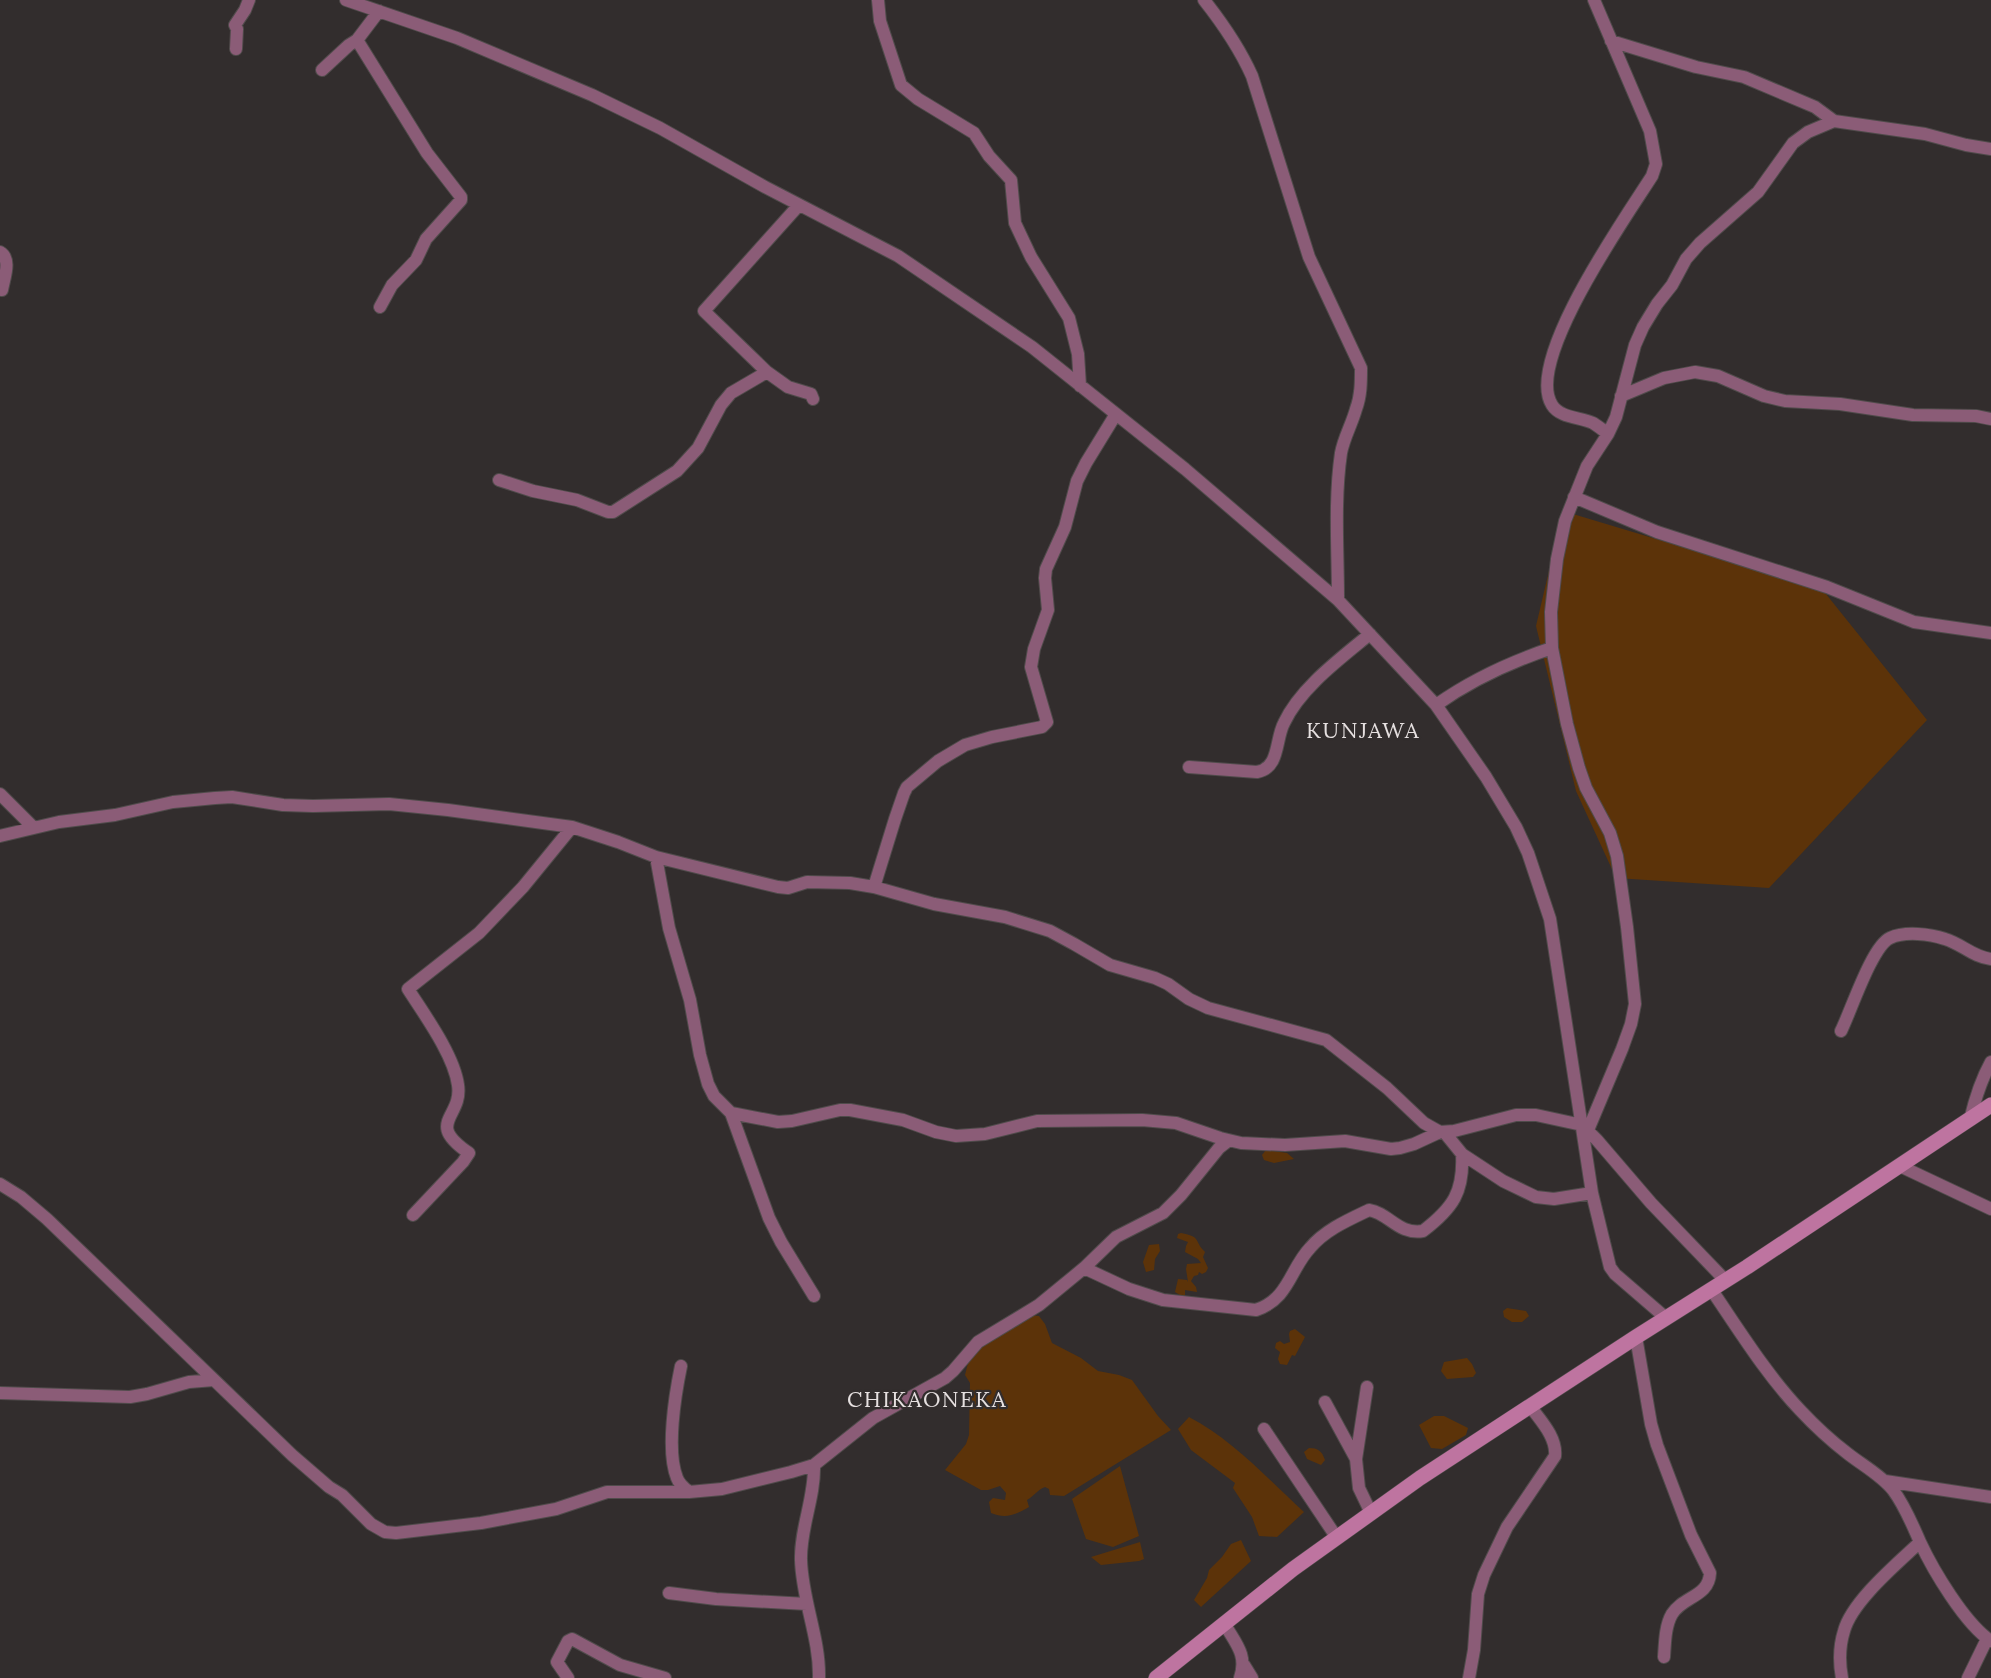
<svg xmlns="http://www.w3.org/2000/svg" width="1991" height="1678" viewBox="0 0 1991 1678" font-family="Lora,serif">
	<style>
		.green { fill: #5c3309 }
		.lines { fill: none; stroke-linecap: round; stroke-linejoin: round }
		.minor-casing { stroke: #504b4b; stroke-width: 14 }
		.secondary-casing { stroke: #504b4b; stroke-width: 16 }
		.minor { stroke: #8b5c77; stroke-width: 12 }
		.secondary { stroke: #be74a0; stroke-width: 15 }
		.labels { text-anchor: middle; dominant-baseline: central; stroke-width: 4.5; stroke-linejoin: round; paint-order: stroke }
		.quarter-label { font-size: 22px; letter-spacing: 1.5px; fill: #e6e0e0; stroke: #322d2d }
	</style>
	<rect width="100%" height="100%" fill="#322d2d"/>
	<!-- green -->
	<path class="green" d="M1563,511L1822,589L1927,720L1769,888L1616,878L1576,791L1536,626Z
		M1266,1150L1287,1153L1294,1159L1274,1163L1264,1160L1262,1155Z
		M1181,1233C1202,1237 1193,1240 1205,1252L1203,1257L1208,1268L1206,1272L1202,1274L1199,1272L1198,1275L1194,1276L1191,1281L1196,1287L1197,1292L1185,1290V1295L1183,1297L1175,1292L1178,1279L1187,1280L1188,1282L1186,1269L1187,1264L1201,1263L1198,1259L1185,1252L1186,1246L1188,1242L1177,1238L1178,1234Z
		M1159,1244L1160,1251L1155,1259L1154,1270L1146,1272L1143,1262L1149,1245Z
		M1507,1308L1526,1311L1529,1316L1522,1322H1512L1504,1317L1503,1311Z
		M1028,1315L1039,1316L1045,1324L1052,1343L1081,1358L1098,1371L1119,1375L1132,1380L1158,1416L1171,1430L1064,1496L1050,1495L1049,1489L1045,1487C1037,1490 1034,1496 1027,1500L1029,1507C1015,1515 1006,1519 991,1513L989,1502L993,1498L1005,1500L1006,1493L1000,1486L988,1490H981L945,1470L966,1444L969,1435L970,1383L965,1375L969,1359L975,1346Z
		M1295,1329L1305,1337L1295,1356L1292,1355L1287,1365L1280,1364L1278,1359L1280,1352L1275,1348L1276,1343L1280,1341L1284,1344L1290,1342L1289,1334L1290,1331Z
		M1467,1358L1472,1364L1476,1373L1473,1377L1447,1379L1441,1371L1444,1362Z
		M1434,1416H1444L1468,1428L1466,1435L1442,1449L1431,1448L1419,1425Z
		M1189,1417C1232,1439 1268,1479 1304,1512L1277,1537L1259,1536L1252,1517L1233,1488L1235,1483L1191,1450L1178,1429Z
		M1309,1448C1318,1448 1322,1451 1325,1460L1321,1465L1307,1459L1304,1452Z
		M1120,1466L1139,1536L1113,1547L1086,1539L1072,1499Z
		M1241,1540L1251,1561L1201,1607L1194,1600L1207,1578L1209,1570L1222,1557L1231,1544Z
		M1140,1542L1144,1559L1139,1561L1101,1565L1091,1557Z"/>
	<g class="lines">
		<!-- minor casing -->
		<g class="minor-casing">
			<path id="minor" d="M346,0L457,38L592,95L660,128L765,187L898,256L1032,347L1185,469L1338,600L1436,705L1486,777L1516,827L1528,853L1550,919L1592,1193L1610,1267L1615,1274L1666,1318
				M878,0L880,21L901,85L918,99L974,133L989,156L1011,180L1015,223L1031,257L1069,318L1078,354L1080,386
				M1204,0C1223,24 1239,47 1252,76L1309,257L1361,368C1361,382 1361,396 1356,409C1352,424 1344,437 1341,453C1334,501 1338,551 1338,600
				M1594,0L1650,131L1656,164L1652,176C1626,217 1524,361 1552,405C1560,418 1580,417 1593,423C1598,426 1603,430 1608,434
				M379,11L357,40L427,153L461,197V200L426,239L416,260L392,285L380,307
				M1611,41L1696,67L1744,77L1815,107L1834,121L1925,134L1966,145L1991,149
				M236,49L237,29L235,25L245,10L249,0
				M322,70L349,45L357,40
				M799,205L704,311L767,372L788,387L811,394L813,399
				M0,252C12,259 4,278 2,290
				M1621,396L1664,378L1695,372L1718,376L1764,396L1785,401L1840,404L1913,415L1976,416L1991,419
				M499,480L533,491L577,500L608,512H613L677,471L698,448L721,405L731,393L767,372
				M1574,497L1657,532L1827,587L1914,622L1991,633
				M1552,648L1567,724L1579,768L1586,788L1610,833L1617,856L1627,927L1635,1004L1631,1024L1622,1049L1588,1130
				M1436,705C1470,681 1513,661 1552,648L1551,612L1557,559L1565,521L1587,466L1608,434L1616,417L1635,345L1643,327L1657,304L1672,285L1686,259L1700,243L1758,192L1793,143L1808,132L1834,121
				M1189,767L1257,772C1280,768 1275,740 1284,723C1300,688 1341,658 1370,634
				M0,794L33,827
				M0,836L59,822L115,815L173,802L215,798L232,797L283,805L313,806L389,804L448,810L572,827L618,842L656,857L778,887L788,888L807,882L850,883L874,887L934,904L1005,917L1050,931L1074,944L1110,965L1155,978L1168,984L1189,999L1208,1008L1326,1040L1387,1088L1424,1123L1440,1132L1454,1131L1516,1115H1536L1582,1125L1597,1140L1651,1203L1725,1280
				M656,857L669,928L690,1000L700,1055L708,1084L714,1096L731,1113L769,1218L781,1242L814,1296
				M874,887L895,819L904,793L907,787L938,761L965,745L992,737L1042,727L1047,722L1031,667L1034,649L1048,610L1045,578L1046,569L1065,527L1077,481L1086,463L1116,414
				M1841,1031C1851,1011 1872,946 1890,938C1905,931 1930,934 1945,939C1962,944 1973,957 1991,959
				M731,1113L778,1122L792,1121L840,1110H850L903,1120L936,1132L956,1136L985,1134L1037,1121L1142,1120L1176,1123L1220,1138L1241,1143L1285,1145L1345,1141L1391,1149L1400,1148L1414,1144L1440,1132
				M1970,1120C1975,1099 1981,1080 1991,1062
				M1445,1133L1462,1154L1503,1181L1536,1197L1554,1199L1592,1193
				M1900,1166L1991,1209
				M0,1184L21,1197L47,1219L292,1455L329,1487L342,1495L371,1524L385,1532L396,1533L481,1523L556,1509L607,1492H689L722,1489L791,1472L814,1465L873,1418L945,1378L953,1371L978,1342L1039,1305L1084,1268L1116,1237L1163,1213L1181,1195L1219,1148L1228,1141
				M413,1215L463,1162L469,1153C424,1122 463,1118 458,1085C454,1055 424,1014 408,989L479,933L523,887L572,827
				M1084,1268L1129,1289L1163,1300L1256,1310C1289,1299 1290,1269 1310,1248C1325,1230 1348,1220 1369,1210C1389,1213 1398,1235 1423,1231C1453,1208 1464,1192 1462,1154
				M1711,1289C1739,1330 1766,1374 1800,1410C1814,1425 1830,1440 1847,1453C1862,1465 1881,1475 1893,1490C1905,1506 1912,1524 1920,1542C1933,1570 1965,1624 1991,1641
				M1636,1337L1651,1424L1657,1445L1691,1535L1710,1573C1709,1597 1683,1596 1672,1614C1665,1626 1665,1643 1664,1657
				M681,1366C675,1395 666,1451 677,1478C679,1484 684,1488 689,1492
				M1367,1387L1356,1459L1359,1488L1371,1513
				M0,1393L130,1397L147,1394L189,1382L214,1380
				M1325,1402L1356,1459
				M1264,1429L1337,1538
				M814,1465C815,1498 800,1528 801,1560C802,1600 820,1638 819,1678
				M1885,1481L1991,1497
				M669,1593L716,1599L807,1604
				M1224,1623C1235,1643 1248,1654 1240,1678
				M1244,1665L1252,1678
				M568,1678L557,1662L568,1641L572,1639L620,1665L665,1678
				M1469,1678L1474,1650L1478,1594L1484,1575L1507,1527L1555,1456C1557,1437 1540,1420 1530,1406
				M1842,1678C1839,1662 1839,1647 1844,1631C1852,1601 1898,1563 1920,1542
				M1968,1678L1987,1639"/>
		</g>
		<!-- secondary casing -->
		<g class="secondary-casing">
			<path id="secondary" d="M1156,1678L1293,1569L1420,1478L1636,1337L1747,1267L1991,1105"/>
		</g>
		<!-- minor -->
		<use href="#minor" class="minor"/>
		<!-- secondary -->
		<use href="#secondary" class="secondary"/>
	</g>
	<g class="labels">
		<!-- quarter labels -->
		<g class="quarter-label">
			<text x="1363" y="730">KUNJAWA</text>
			<text x="927" y="1399">CHIKAONEKA</text>
		</g>
	</g>
</svg>
